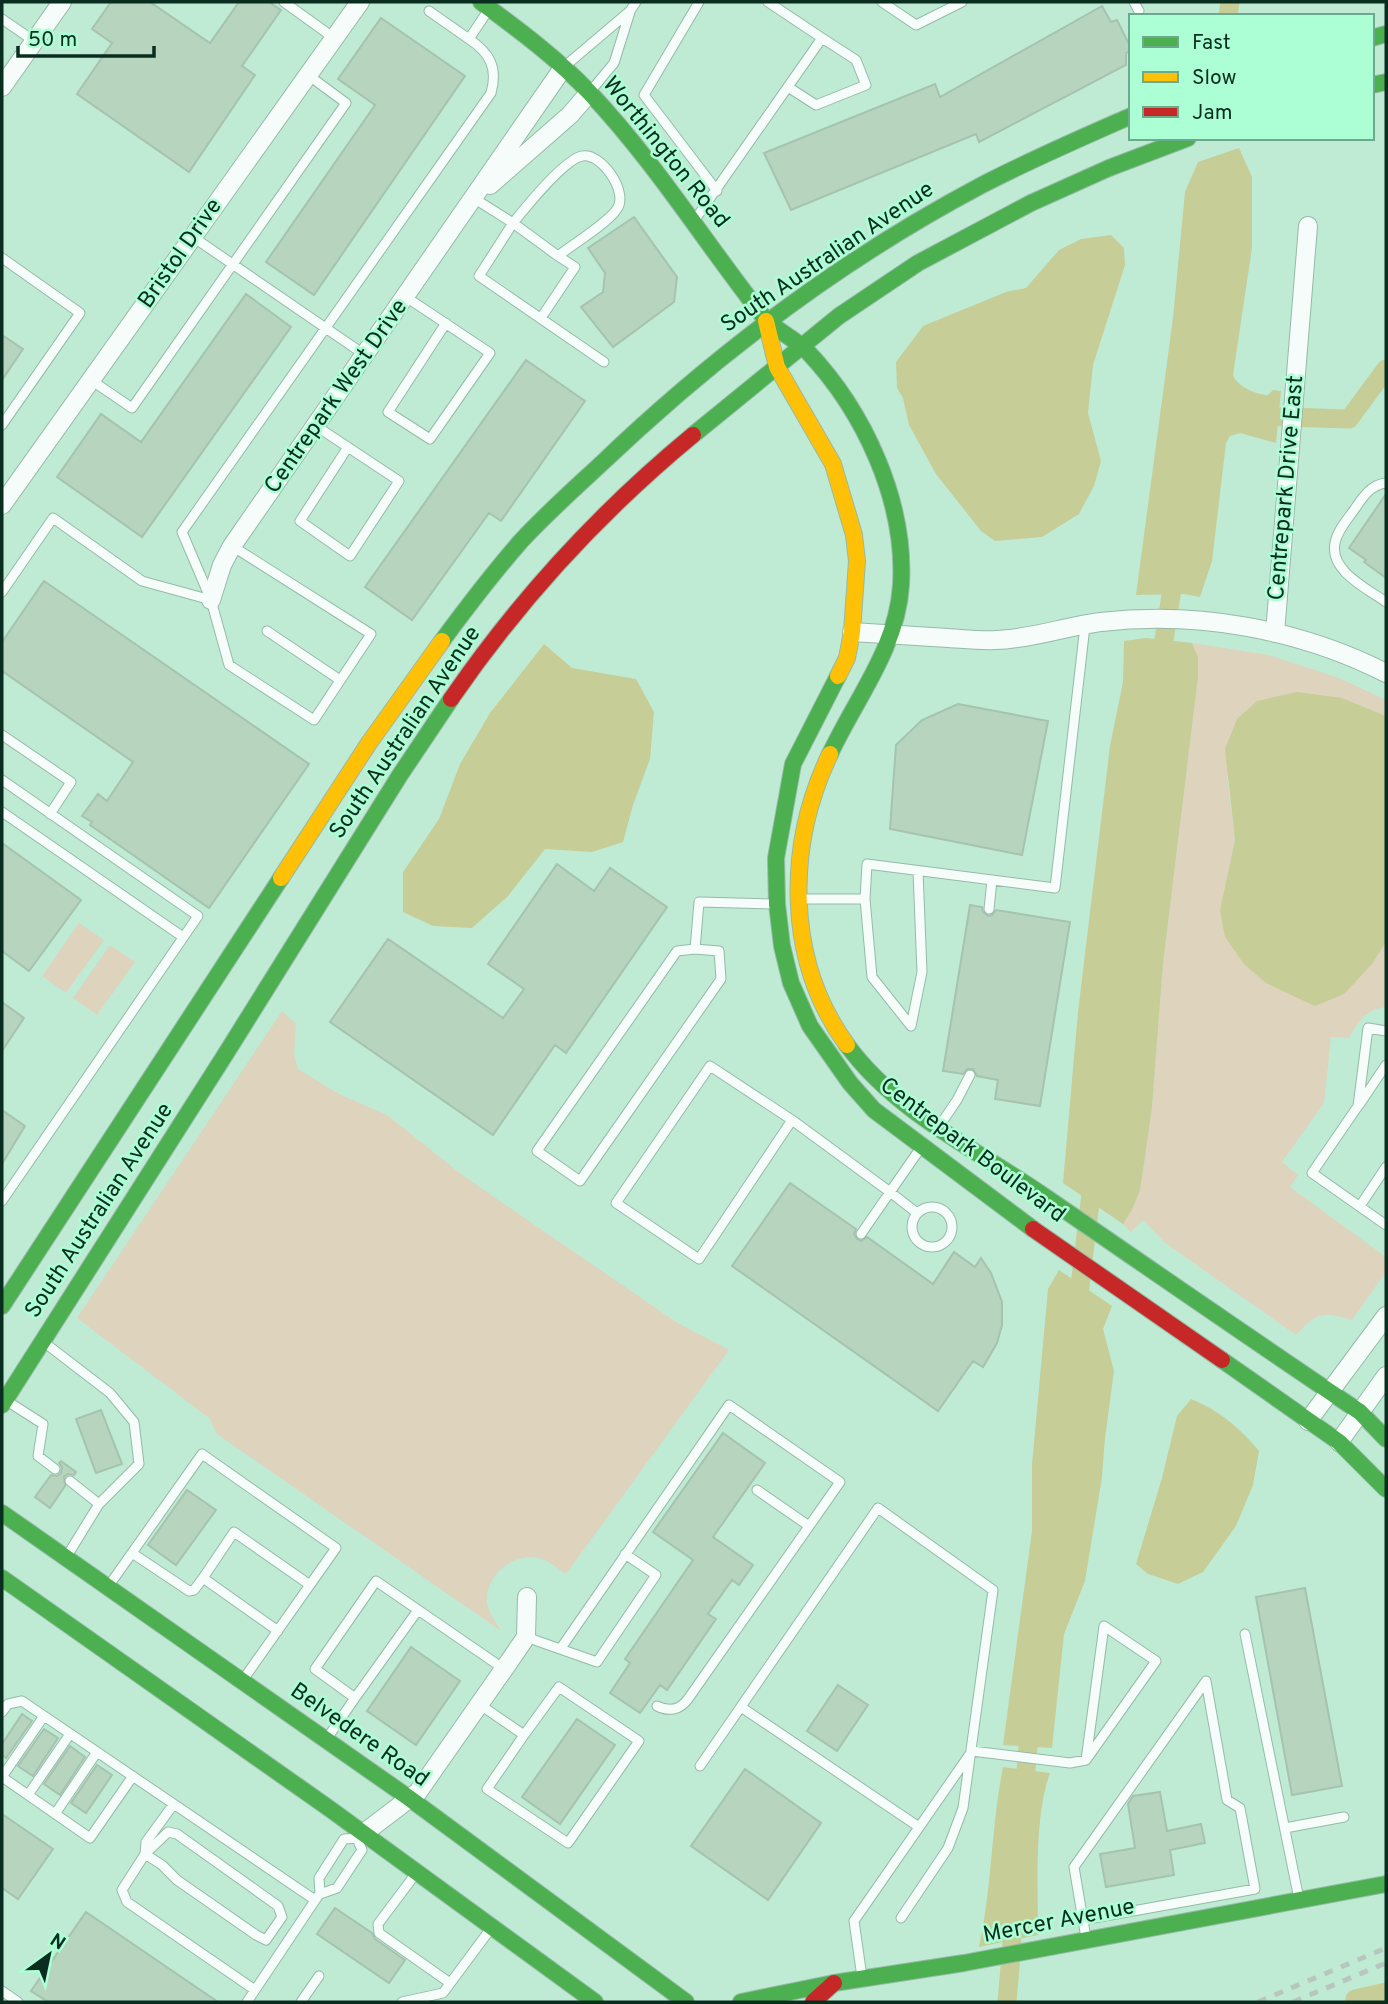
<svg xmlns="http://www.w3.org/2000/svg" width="1388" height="2004" viewBox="0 0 1388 2004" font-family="Overpass,sans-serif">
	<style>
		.green { fill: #ded3bd }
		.water { fill: #c6cd97 }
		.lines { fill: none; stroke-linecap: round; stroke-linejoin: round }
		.canal { stroke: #c6cd97; stroke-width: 19 }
		.building { fill: #b6d4be; stroke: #a5c3ae; stroke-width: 2 }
		.lane-casing { stroke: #96baa8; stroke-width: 11 }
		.street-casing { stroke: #96baa8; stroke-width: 20 }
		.fast-casing { stroke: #96baa8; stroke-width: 18 }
		.slow-casing { stroke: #96baa8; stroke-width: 18 }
		.jam-casing { stroke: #96baa8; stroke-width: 18 }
		.lane { stroke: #f5fcf9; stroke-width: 9 }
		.street { stroke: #f5fcf9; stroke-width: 18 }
		.fast { stroke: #4caf50; stroke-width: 16 }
		.slow { stroke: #ffc107; stroke-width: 16 }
		.jam { stroke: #c62828; stroke-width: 16 }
		.rail { stroke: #b9c6bf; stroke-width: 5; stroke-dasharray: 9 9; stroke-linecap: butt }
		.labels { text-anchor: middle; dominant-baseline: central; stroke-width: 5; stroke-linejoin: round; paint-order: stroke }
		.street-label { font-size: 23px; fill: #092d1e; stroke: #acfed5 }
	</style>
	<rect width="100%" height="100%" fill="#bfebd5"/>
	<!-- green -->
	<path class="green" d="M1192,643L1269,655L1339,678L1386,700V716L1342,698L1227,776L1235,840L1220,910L1372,964L1386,942V1007C1367,1009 1358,1021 1349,1038L1331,1037L1324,1103L1282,1162L1298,1175L1290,1187L1386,1257V1272L1352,1320C1321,1311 1318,1312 1296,1335L1164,1242L1143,1220L1131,1232L1123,1224L1132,1210L1140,1190L1145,1157L1152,1107L1163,964L1198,677V657Z
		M79,923L104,940L66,993L42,976Z
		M110,945L135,962L97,1015L73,998Z
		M282,1011L296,1024L294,1054L298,1069L339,1094L387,1115L465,1177L676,1322L729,1350L566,1574C557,1568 548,1560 538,1558C512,1553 485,1576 487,1602C488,1614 496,1621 501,1631L217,1434L209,1418L77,1318Z"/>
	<!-- water -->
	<path class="water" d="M1239,148L1252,177V248L1233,375C1237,386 1256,395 1268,395L1273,390L1281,391L1276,443L1240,433L1230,436L1226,443L1212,561L1200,597L1184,594L1136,595L1173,318L1185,192L1198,162Z
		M1111,235L1124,248L1125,265L1093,365L1088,413L1101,461L1094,486L1079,514L1042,537L995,541L981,531L936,474L909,425L903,398L897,388L896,362L923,326L1006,292L1026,288L1059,250L1081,239Z
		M1146,638L1192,643L1198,657V677L1163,964L1152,1107L1145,1157L1140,1190L1132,1210L1123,1224L1063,1183L1078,1012L1110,746L1123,682L1124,641Z
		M544,644L572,668L636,679L654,712L650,759L633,805L623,842L592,852L545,849L508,896L472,928L433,926L403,912V872L439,819L460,764L490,713Z
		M1297,692L1342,698L1386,716V942L1372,964L1344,994L1315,1006L1266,983L1244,964L1225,937L1220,910L1235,840L1225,749L1237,719L1257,701Z
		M1059,1270L1112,1306L1103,1329L1114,1371L1105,1438L1102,1477L1085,1581L1064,1634L1052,1748L1003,1745L1032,1531V1465L1048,1289Z
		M1191,1399C1220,1411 1239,1427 1259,1451L1253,1485L1236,1526L1203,1572L1178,1584L1148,1574L1136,1564L1162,1478L1177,1416Z
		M1003,1767L1050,1773C1034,1816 1038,1888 1038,1935L979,1947C992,1888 991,1827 1003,1767Z"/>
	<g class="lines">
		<!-- canal -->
		<path class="canal" d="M1228,16L1230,2
			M1253,416L1349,419L1386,369
			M1160,665L1175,570
			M1077,1311L1093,1177
			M1024,1794L1030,1723
			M1355,1999L1386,1992
			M1007,2002L1012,1943"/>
	</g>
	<!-- building -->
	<path class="building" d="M111,2H150L210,43L239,2H269L281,10L242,66L255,75L189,172L77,94L112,43L92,29Z
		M1102,6L1111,22L1117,20L1131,48V51L1126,53V65L979,142L976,134L791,210L764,153L935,84L940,97Z
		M381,18L465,76L314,295L266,262L375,105L338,79Z
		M634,217L677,277L674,302L613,347L581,307L603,292L605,273L588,248Z
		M246,294L291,327L142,537L57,477L101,414L141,442Z
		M2,335L23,349L2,380Z
		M526,360L585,401L501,521L489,513L412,620L365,587Z
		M1386,494V578L1364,562L1366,560L1349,548Z
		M44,581L309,764L209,908L90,825L92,822L82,816L98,794L107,801L133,762L2,671V642Z
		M958,704L1048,721L1022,855L890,829L896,745L922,720Z
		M2,843L81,900L29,971L2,951Z
		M557,864L594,891L610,868L667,907L566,1053L555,1045L493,1135L330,1022L388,939L503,1018L524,989L488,964Z
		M970,905L982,907L983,912L988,916L992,915L996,910L1070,922L1040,1106L995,1099L998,1080L977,1076L973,1069H967L963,1074L943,1071Z
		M2,1002L24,1018L2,1051Z
		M2,1110L25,1126L2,1164Z
		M790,1183L856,1229L854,1234L857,1239L861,1241L867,1237L933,1284L954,1252L975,1267L981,1258L991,1273L1002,1302V1325L997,1343L983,1367L973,1361L938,1411L732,1266Z
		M101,1410L122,1464L96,1473L76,1419Z
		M723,1433L765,1463L713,1537L753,1565L739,1585L732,1580L708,1614L716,1619L667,1690L660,1685L640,1713L610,1693L630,1663L625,1659L693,1560L653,1532Z
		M61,1461L76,1472L74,1475L68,1474L64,1477L65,1486L50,1508L35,1497L51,1475L57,1476L61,1473L62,1467L59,1463Z
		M187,1490L216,1510L176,1565L148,1545Z
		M1305,1588L1342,1786L1292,1795L1256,1597Z
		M411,1647L460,1681L416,1745L367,1711Z
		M838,1685L868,1705L837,1751L807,1731Z
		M22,1714L32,1721L6,1758L2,1755V1744Z
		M577,1719L615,1745L560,1824L522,1797Z
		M44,1729L58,1738L33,1776L18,1766Z
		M70,1746L85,1757L60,1795L44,1784Z
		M97,1765L112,1775L86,1813L71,1803Z
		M745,1769L821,1823L768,1900L691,1846Z
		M1160,1792L1167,1831L1201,1824L1205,1843L1170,1850L1174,1875L1106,1887L1100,1854L1135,1848L1128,1804L1133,1796Z
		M2,1814L53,1849L18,1899L2,1888Z
		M335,1908L372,1933L375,1939L405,1960L389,1983L317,1934Z
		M86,1912L218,2002H48L31,1991Z"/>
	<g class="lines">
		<!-- lane casing -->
		<g class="lane-casing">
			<path id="lane" d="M284,2L334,38
				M699,2L644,95L717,191
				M768,2L822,38
				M882,2L916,25L962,2
				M1134,2L1139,11
				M429,11L469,39
				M2,19L34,41
				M565,66L630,11L636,2
				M590,92L614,63L630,12
				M475,199L513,223C525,208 564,160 582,156C601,152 629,192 617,209C608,223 572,245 558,256L513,223L479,276L604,362
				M694,221L822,38L856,60L866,85L816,105L788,87
				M193,237L365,355
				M2,258L80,313L2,425
				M406,297L490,353L430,439L388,412L446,323
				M541,318L575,267L558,256
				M91,380L132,408L346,103L308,75
				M316,426L399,481L350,556L300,521L348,447
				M1386,483C1370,485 1363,497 1354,510C1347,520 1337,531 1335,543C1329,571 1368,589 1386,602
				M232,546L371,634L314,720L229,665L211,600L182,532L491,93C498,68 490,53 469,39L489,9
				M2,592L53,518L142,581L211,600
				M267,631L340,680
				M2,735L71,782L50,814
				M2,780L198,916L2,1201
				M2,812L183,937
				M802,899H865L867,864L1055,888L1085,626
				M865,899L872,977L911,1026L922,972L918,871
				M989,909L992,880
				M695,949L719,951L721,979L580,1181L537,1151L677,951L695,949L699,902L774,904
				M1386,1031L1368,1028L1358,1106L1312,1173L1386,1225
				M1359,1105L1386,1065
				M792,1120L699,1259L616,1203L710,1066L792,1120L890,1192L922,1146
				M940,1125L957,1100L970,1075
				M1360,1206L1386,1167
				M912 1227a20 20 0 1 1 40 0a20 20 0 1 1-40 0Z
				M861,1234L890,1192L917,1213
				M45,1343L110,1393L134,1422L139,1464L99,1504
				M7,1401L43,1424L38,1456L55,1469
				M757,1490L809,1526
				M132,1553L189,1591L194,1590L203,1578
				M67,1556L99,1504L70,1481
				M110,1584L202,1454L336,1548L245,1677
				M418,1610L355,1698L315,1669L376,1581L504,1669
				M278,1631L203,1578L234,1532L310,1585
				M1245,1634L1299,1899
				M526,1637L597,1662L656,1575L625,1554
				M561,1648L729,1405L840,1482L688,1699C680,1710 669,1712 657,1706
				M479,1704L524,1735L487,1789L568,1843L639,1741L559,1687L524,1735
				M741,1707L919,1827
				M2,1712L8,1704L22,1701L315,1900
				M328,1737L355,1698
				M700,1766L878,1508L993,1590L963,1808L948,1848L901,1918
				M2,1777L90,1838L133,1776
				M2,1777L44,1716
				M28,1795L70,1734
				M55,1814L97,1752
				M1285,1828L1344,1817
				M358,1841L362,1850L337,1888L320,1894L319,1878L344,1839L359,1838
				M145,1854L162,1865L177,1880L256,1935L266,1940L282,1917L278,1906L177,1834L168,1832L145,1854L122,1890L127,1902L255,1990
				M145,1854L146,1842L173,1805
				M414,1876L378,1924L379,1933L450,1983
				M1083,1920L1255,1889L1240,1808L1227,1800L1206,1681L1074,1867L1086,1938
				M862,1977L854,1921L972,1751L1070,1763L1086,1760L1156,1661L1104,1626L1086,1760
				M2,1991L18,2002
				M247,2002L318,1896
				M301,2002L319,1976
				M402,2002L443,1993L489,1931"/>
		</g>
		<!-- street casing -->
		<g class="street-casing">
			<path id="street" d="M2,87L62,2
				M490,185L570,115L589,93
				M2,505L360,2
				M211,600L222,565L232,546L563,68
				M852,632C884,634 916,636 948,638C964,639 981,641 996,640C1032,639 1066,626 1101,622C1198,611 1299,629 1386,673
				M1275,633L1308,226
				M1308,1421L1386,1316
				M1339,1442L1386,1376
				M364,1833L418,1792L504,1669L526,1637L527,1597"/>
		</g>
		<!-- fast casing -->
		<g class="fast-casing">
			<path id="fast" d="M481,2C519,30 558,59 590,93C655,162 704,241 762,315C774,330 793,337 807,351C864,411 906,501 901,585C897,649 856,698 830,754
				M1372,38L1386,34
				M1372,85L1386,82
				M693,435L839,316L918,263L1031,203L1109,168L1188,138
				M442,641C467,607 493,573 521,541C546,514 574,489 601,464C715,355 842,259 982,185C1030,160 1081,138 1131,116
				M838,676L793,764L776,858L777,904L782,946L791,983L810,1026L850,1083L874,1110L1033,1229
				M847,1045C897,1113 976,1149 1044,1196C1149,1268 1254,1341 1360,1412L1386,1439
				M2,1306L281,878
				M1222,1360L1339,1442L1386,1489
				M2,1405L225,1055L400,775L451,699
				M2,1513L409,1798L686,2002
				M2,1578L330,1809L595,2002
				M741,2002L834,1983L964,1963L1386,1884"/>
		</g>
		<!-- slow casing -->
		<g class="slow-casing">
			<path id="slow" d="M766,321L777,367L833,464L854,535L857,561L852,632L847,658L838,676
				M830,754C786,846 785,960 847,1045
				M281,878L369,743L442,641"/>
		</g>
		<!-- jam casing -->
		<g class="jam-casing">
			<path id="jam" d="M451,699C519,600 601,511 693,435
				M1033,1229L1222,1360
				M813,2002L834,1983"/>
		</g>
		<!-- lane -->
		<use href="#lane" class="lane"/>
		<!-- street -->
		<use href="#street" class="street"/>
		<!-- fast -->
		<use href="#fast" class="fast"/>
		<!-- slow -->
		<use href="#slow" class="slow"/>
		<!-- jam -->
		<use href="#jam" class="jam"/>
		<!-- rail -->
		<path class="rail" d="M1258,2002L1386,1948
			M1293,2002L1386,1963"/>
	</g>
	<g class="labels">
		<!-- street labels -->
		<g class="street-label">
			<text transform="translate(665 153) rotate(51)">Worthington Road</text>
			<text transform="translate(181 254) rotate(-55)">Bristol Drive</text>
			<text transform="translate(828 258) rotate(-34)">South Australian Avenue</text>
			<text transform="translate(337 397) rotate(-55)">Centrepark West Drive</text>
			<text transform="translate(1287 488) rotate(-85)">Centrepark Drive East</text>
			<text transform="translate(406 733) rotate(-56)">South Australian Avenue</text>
			<text transform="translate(972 1151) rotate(37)">Centrepark Boulevard</text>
			<text transform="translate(100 1211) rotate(-57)">South Australian Avenue</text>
			<text transform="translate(359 1736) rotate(35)">Belvedere Road</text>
			<text transform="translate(1059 1922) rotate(-11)">Mercer Avenue</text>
		</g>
	</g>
	<!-- border -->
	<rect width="1388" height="2004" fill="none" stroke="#092d1e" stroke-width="7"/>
	<!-- legend -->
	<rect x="1129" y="14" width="245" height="126" fill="#acfed5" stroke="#6baa8c" stroke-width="2"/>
	<rect x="1143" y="37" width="35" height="10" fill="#4caf50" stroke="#6baa8c" stroke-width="2"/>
	<text x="1192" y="49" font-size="21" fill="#092d1e">Fast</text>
	<rect x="1143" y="72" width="35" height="10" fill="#ffc107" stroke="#6baa8c" stroke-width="2"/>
	<text x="1192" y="84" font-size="21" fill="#092d1e">Slow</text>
	<rect x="1143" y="107" width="35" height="10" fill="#c62828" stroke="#6baa8c" stroke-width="2"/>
	<text x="1192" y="119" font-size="21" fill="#092d1e">Jam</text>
	<!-- north arrow -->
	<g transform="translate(49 1955) rotate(33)" stroke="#acfed5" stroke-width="5" paint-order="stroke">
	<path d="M0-5L12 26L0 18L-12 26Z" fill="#092d1e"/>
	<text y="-10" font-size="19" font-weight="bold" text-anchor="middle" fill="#092d1e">N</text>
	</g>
	<!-- scale -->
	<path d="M18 46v10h136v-10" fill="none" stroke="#092d1e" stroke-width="3.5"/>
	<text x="28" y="46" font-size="21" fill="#092d1e" stroke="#acfed5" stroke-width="5" paint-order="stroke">50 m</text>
</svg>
